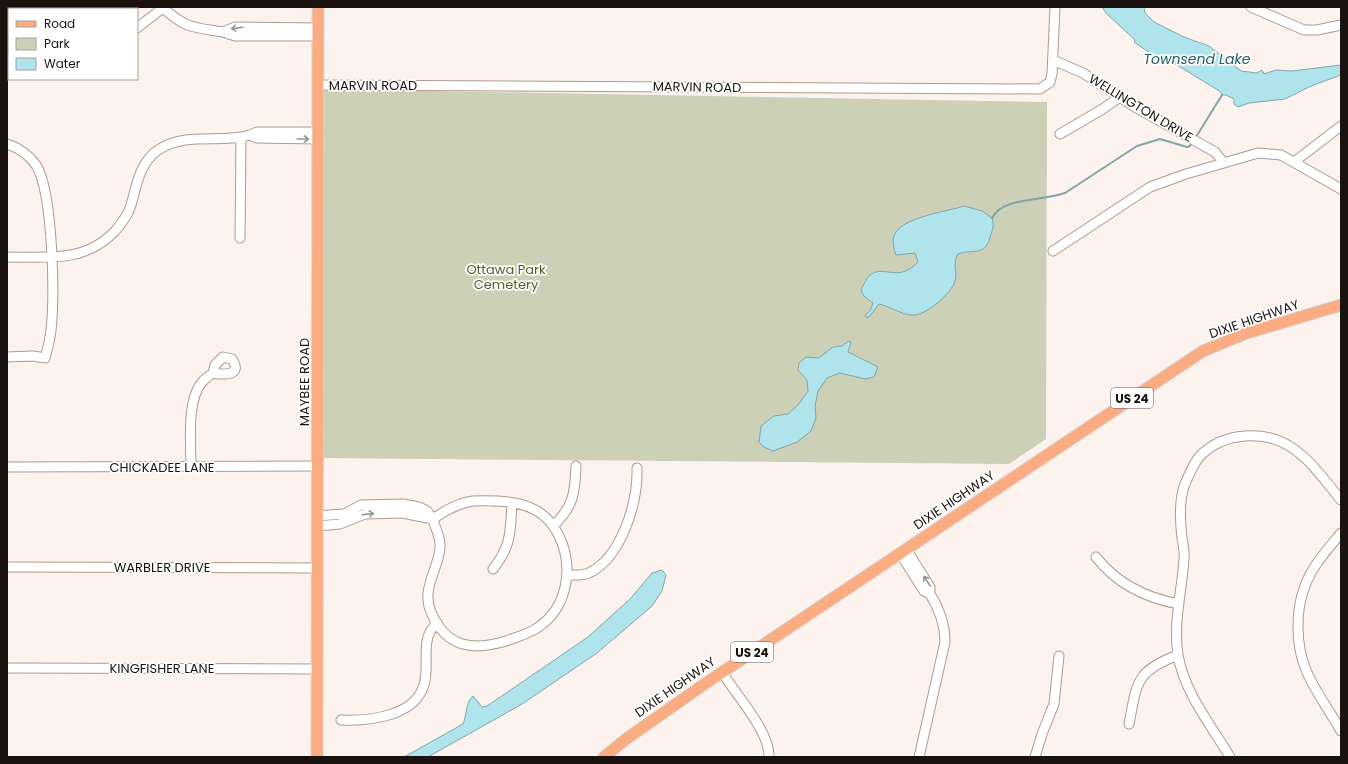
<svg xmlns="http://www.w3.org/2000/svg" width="1348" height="764" viewBox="0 0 1348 764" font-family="Poppins,sans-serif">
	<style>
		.green { fill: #ccd0b7 }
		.water { fill: #b0e4ed; stroke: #83a5aa }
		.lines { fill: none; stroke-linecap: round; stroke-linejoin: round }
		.stream { stroke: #83a5aa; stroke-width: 2 }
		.minor-casing { stroke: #af998d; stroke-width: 11 }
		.major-casing { stroke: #d6d4d4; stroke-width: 13 }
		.minor { stroke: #fff; stroke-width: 9 }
		.major { stroke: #fbac82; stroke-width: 11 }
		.oneway { stroke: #989493 }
		.labels { text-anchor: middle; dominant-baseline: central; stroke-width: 3.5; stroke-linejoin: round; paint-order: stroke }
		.shield { fill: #fff; stroke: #5f5956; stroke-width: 1 }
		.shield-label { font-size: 12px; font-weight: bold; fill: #1a120e }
		.street-label { font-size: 13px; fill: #1a120e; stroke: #fff }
		.park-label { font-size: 13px; fill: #555c1f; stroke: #fff }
		.water-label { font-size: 14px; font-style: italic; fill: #1b606a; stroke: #fff }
	</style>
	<rect width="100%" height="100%" fill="#fdf3ee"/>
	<!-- green -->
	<path class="green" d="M321,89L1047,102L1046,439L1009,464L320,458Z"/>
	<!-- water -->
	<path class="water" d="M1102,7H1144L1145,13L1154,22L1184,37L1209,46L1241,71L1257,73L1262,70L1264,74L1276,70L1292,71L1341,65V75L1311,86L1285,99L1249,103L1238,107L1234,104V99L1226,95H1222L1221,92L1172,62L1153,55L1134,42L1135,40L1106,13Z
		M964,206L982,211L992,218C994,223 993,229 991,234C985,258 976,248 958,254C952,262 958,273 955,281C952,293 925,316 913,315C901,315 890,306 879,304L869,317H866L865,315L870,311L873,303L864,296L861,290C863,286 866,279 869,276C883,263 898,284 918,262L915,253L896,255C894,250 892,241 894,236C900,217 947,212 964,206Z
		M849,341L851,342L848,352L878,367L874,377L865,379L840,373L827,378L818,391L815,406L816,418L811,431L797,442L773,451L764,447L759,442L761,426L774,416L788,414L798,405L808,391L807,380L798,370L799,363L806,357L819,358L833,347L842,346Z
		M662,570L666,575L662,591L652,606L597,653L522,704L428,757H404L463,724C467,715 465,703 473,696L482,707L487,706L588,637L631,598L652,573Z"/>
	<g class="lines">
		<!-- stream -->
		<path class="stream" d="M1196,137L1222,95
			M992,218C1002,197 1044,201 1065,193L1137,146L1160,139L1187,147L1190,146L1192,142"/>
		<!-- minor casing -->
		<g class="minor-casing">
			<path id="minor" d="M1251,7L1304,30H1317L1341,25
				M163,8C187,29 192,27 223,32
				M137,28L164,7
				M318,28L235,27L223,32L235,36H318
				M7,38H9
				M1053,60L1083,73L1135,107L1215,152L1224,163
				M318,85L1040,89L1050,82L1052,74L1055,7
				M1060,134L1101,110L1120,97
				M318,139L257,138L250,135L257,132H319
				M7,144C19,148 29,155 36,165C53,191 56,306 50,337C49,344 47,351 45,358L33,356L7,357
				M1294,162L1341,126
				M240,238L241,138
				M1053,251L1150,187L1186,174L1258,153L1281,155L1341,189
				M7,257C47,257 85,263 115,231C121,224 127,217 130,208C137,187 138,164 158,150C187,131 220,144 250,135
				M7,467L318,466
				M191,467C191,444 186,399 203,381C206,378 210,375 213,373C224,375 243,376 232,359L223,357L215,365L213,373
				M473,501C508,500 543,501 559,536C574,567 568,608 537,628C528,634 517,637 506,641C473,651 446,648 431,612C421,589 438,570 440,548C441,536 435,529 433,519C446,510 458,503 473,501Z
				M554,525C574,506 575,492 576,466
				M317,526L340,524L365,514L402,513L433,519L427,511L419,507L403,504L361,505L344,514L317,516
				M1341,533C1328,549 1312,566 1305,586C1295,611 1296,646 1306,670C1315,692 1330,711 1341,731
				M900,553L924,591L930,594V587L906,549
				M1096,557C1117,584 1146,598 1179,604
				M7,567L317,568
				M493,569C512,545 510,532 512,503
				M567,575C574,575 582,576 589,573C622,557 638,502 637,468
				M7,668L317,669
				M722,672C735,694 770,731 769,757
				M341,720C369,721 418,717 425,681C429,660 420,638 437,623
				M1129,724C1137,682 1136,671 1178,655
				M919,757L945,642C945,624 940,610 930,594
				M1035,757L1042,734L1054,704L1059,656
				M1230,757C1211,725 1184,692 1178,655C1173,623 1182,590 1184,559C1185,551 1183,545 1182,538C1180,521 1179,499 1185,484C1189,474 1194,462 1201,455C1224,432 1265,430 1291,447C1311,460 1326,482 1341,500"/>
		</g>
		<!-- major casing -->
		<g class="major-casing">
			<path id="major" d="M317,757L318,7
				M604,757L626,739L706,683L1203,351L1247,333L1341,305"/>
		</g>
		<!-- minor -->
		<use href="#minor" class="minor"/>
		<!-- major -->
		<use href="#major" class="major"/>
	</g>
	<!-- one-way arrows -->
	<defs><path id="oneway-shaft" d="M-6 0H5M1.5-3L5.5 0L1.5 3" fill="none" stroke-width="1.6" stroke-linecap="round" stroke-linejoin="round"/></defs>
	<g class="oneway">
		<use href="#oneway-shaft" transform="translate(237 28) rotate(173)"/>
		<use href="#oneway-shaft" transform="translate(303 139)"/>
		<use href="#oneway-shaft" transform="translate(368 514) rotate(-7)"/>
		<use href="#oneway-shaft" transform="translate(927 581) rotate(-123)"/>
	</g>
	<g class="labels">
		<!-- shield labels -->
		<g class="shield">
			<rect x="1111" y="388" width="42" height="20" rx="3"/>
			<rect x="731" y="642" width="42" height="20" rx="3"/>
		</g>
		<g class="shield-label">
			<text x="1132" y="398">US 24</text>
			<text x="752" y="652">US 24</text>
		</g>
		<!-- street labels -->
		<g class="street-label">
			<text x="373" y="85">MARVIN ROAD</text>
			<text transform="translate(697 87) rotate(1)">MARVIN ROAD</text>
			<text transform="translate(1141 108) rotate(31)">WELLINGTON DRIVE</text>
			<text transform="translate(1254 319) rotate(-19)">DIXIE HIGHWAY</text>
			<text transform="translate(304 382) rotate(-90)">MAYBEE ROAD</text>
			<text x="162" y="467">CHICKADEE LANE</text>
			<text transform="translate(954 500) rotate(-34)">DIXIE HIGHWAY</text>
			<text x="162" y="567">WARBLER DRIVE</text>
			<text x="162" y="668">KINGFISHER LANE</text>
			<text transform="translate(675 687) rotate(-35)">DIXIE HIGHWAY</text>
		</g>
		<!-- park labels -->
		<g class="park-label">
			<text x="506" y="269">Ottawa Park<tspan x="506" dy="15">Cemetery</tspan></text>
		</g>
		<!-- water labels -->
		<g class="water-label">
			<text x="1197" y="59">Townsend Lake</text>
		</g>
	</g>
	<!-- border -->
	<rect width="1348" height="764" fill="none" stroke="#1a120e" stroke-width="16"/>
	<!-- legend -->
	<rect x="8" y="8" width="130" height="72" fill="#ffffff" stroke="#a3a09f"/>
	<rect x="16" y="21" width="20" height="6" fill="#fbac82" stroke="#a3a09f"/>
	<text x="44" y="28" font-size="12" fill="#1a120e">Road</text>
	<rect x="16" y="38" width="20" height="12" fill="#ccd0b7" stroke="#a3a09f"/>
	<text x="44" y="48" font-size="12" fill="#1a120e">Park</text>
	<rect x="16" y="58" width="20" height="12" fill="#b0e4ed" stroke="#a3a09f"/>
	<text x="44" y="68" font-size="12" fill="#1a120e">Water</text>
</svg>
